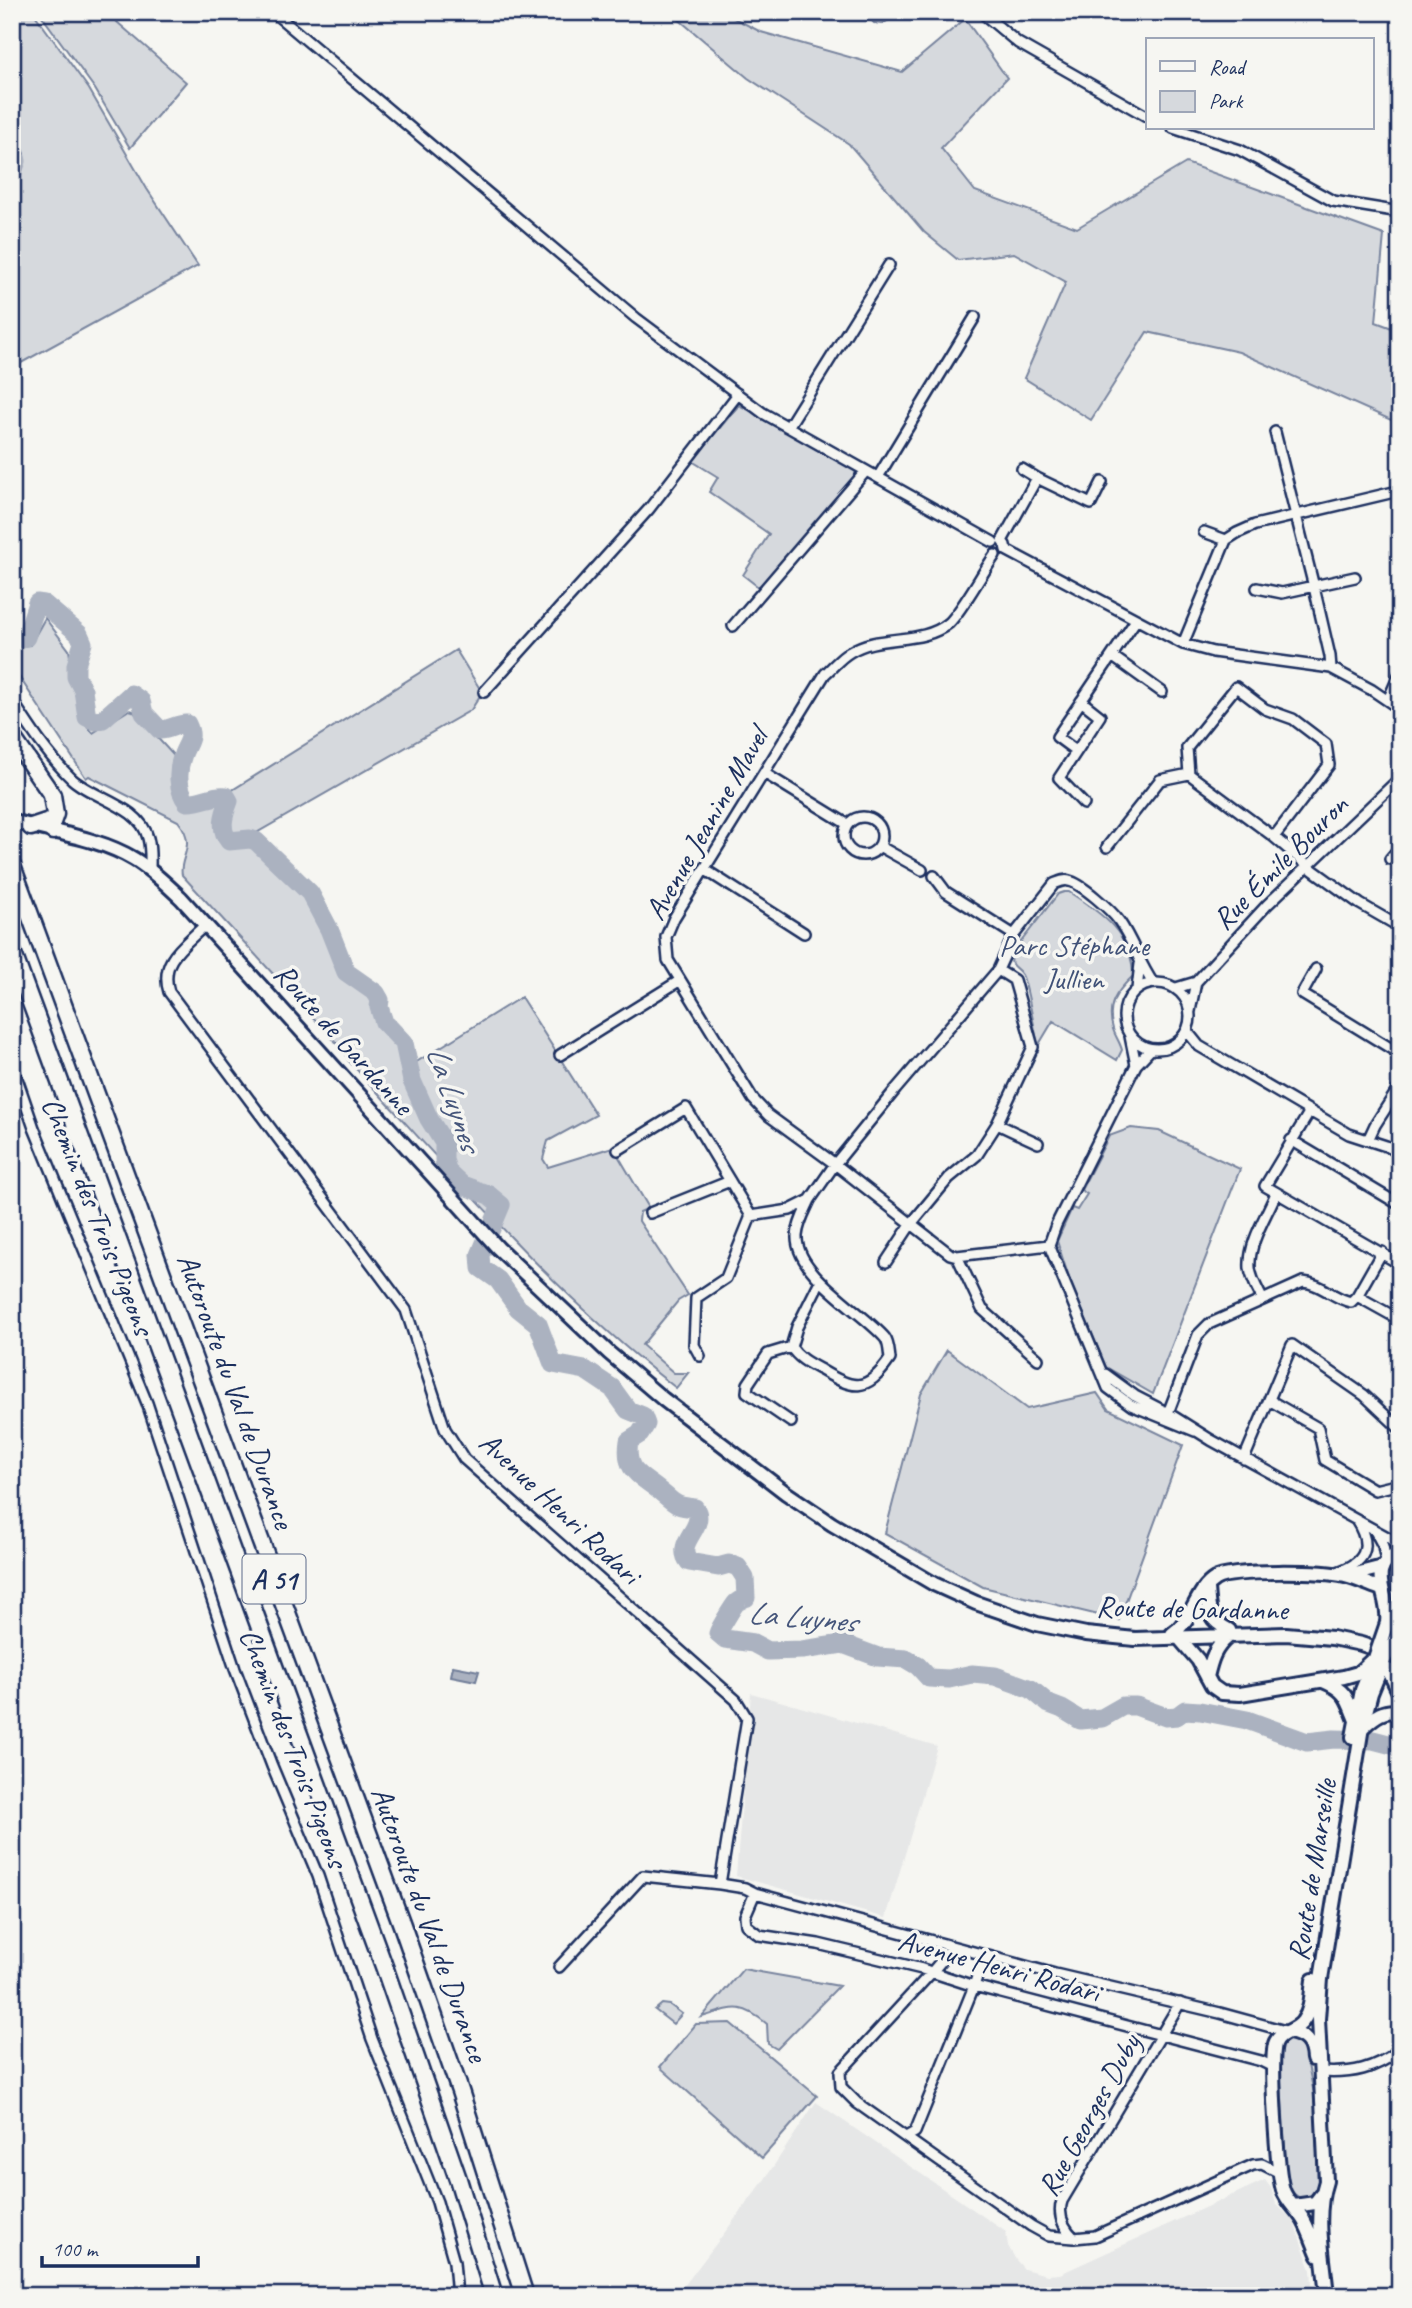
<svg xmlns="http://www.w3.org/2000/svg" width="1412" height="2308" viewBox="0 0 1412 2308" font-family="Caveat,sans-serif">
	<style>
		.built { fill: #e6e7e7 }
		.green { fill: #d6d9dd; stroke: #78849e; stroke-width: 2 }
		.water { fill: #abb2c0; stroke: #717e99; stroke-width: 2 }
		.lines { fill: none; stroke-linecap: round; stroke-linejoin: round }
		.river { stroke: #abb2c0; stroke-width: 19 }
		.street-casing { stroke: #1b2f5e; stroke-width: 14 }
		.secondary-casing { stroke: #1b2f5e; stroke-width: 18 }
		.highway-casing { stroke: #1b2f5e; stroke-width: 21 }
		.street { stroke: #f6f6f2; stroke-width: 9 }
		.secondary { stroke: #f6f6f2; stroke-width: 12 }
		.highway { stroke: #f6f6f2; stroke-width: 16 }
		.secondary-bridge-casing { stroke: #1b2f5e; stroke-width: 18; stroke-linecap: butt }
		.secondary-bridge { stroke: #f6f6f2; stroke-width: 12 }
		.labels { text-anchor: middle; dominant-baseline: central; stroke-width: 7; stroke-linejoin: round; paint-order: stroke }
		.shield { fill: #f6f6f2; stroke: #5d6b8a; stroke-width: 2 }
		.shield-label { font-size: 28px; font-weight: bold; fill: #1b2f5e }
		.street-label { font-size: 30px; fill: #1b2f5e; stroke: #f6f6f2 }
		.park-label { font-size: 30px; fill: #405177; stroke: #f6f6f2 }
		.water-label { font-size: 32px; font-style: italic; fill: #46567b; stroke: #f6f6f2 }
	</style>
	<rect width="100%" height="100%" fill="#f6f6f2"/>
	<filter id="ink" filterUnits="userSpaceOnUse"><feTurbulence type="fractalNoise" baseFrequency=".0143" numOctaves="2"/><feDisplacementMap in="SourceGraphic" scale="14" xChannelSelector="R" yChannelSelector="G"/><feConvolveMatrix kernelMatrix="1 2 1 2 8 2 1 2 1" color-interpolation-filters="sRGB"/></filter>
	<g filter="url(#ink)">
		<!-- built -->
		<path class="built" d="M751,1693L937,1746L886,1918L736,1876Z
			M816,2102L1006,2232L1008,2246L1016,2260L1024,2269L1047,2275L1060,2274L1265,2180L1271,2188L1276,2204L1293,2220L1311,2270L1313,2296H682L681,2290L763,2182Z"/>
		<!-- green -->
		<path class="green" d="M12,12H33L89,89L147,189L198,266L12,368V187C26,163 31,156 12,133Z
			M39,12H127L117,22L186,82L130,148L95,89Z
			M670,12H722L761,32L902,72L965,19L1007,78L941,148L975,191L1077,228L1186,163L1384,235L1376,322L1400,331V424L1239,352L1147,332L1091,420L1024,378L1066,282L1014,253L958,260L924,232L849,144L748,78Z
			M739,405L778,425L852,468L854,466L856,471L853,479L762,586H757L743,575L769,534L709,492L718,477L692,461Z
			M45,618L69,650L79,716L93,733L129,710L133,711L174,756C170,774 170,789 180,804L194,807L221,797L226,800L220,816L224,841L227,843H253L274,866L284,870L306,893L332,940L342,969L349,979L376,999L378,1011L382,1006L387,1024L403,1038L410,1066L521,997L596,1115L548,1141L543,1159L548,1167L613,1147L649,1208L640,1212L639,1221L688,1295L678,1301L642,1345L674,1373H688L676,1388C555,1295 451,1172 348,1060L345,1052L182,875C178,858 198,846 178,821L89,776L86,778L12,666V643L21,646L30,645Z
			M456,650L480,689L481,694L471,710L251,836L228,838L224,819L231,800L226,794Z
			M1064,892H1069C1100,912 1133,934 1133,976C1116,992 1106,1005 1113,1029C1115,1036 1120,1042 1122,1050L1117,1060L1053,1021L1038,1046C1035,1032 1027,983 1022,975C1015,964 1008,969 1013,952L1058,894Z
			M1131,1128L1159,1131L1240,1169L1153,1394L1106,1367L1070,1281L1057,1241L1072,1208L1077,1210L1087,1194L1081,1190L1109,1136Z
			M947,1350L1027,1409L1097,1393L1108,1409L1183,1445L1119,1620L983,1587L885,1533L921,1394Z
			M1400,1562V1598C1386,1588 1386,1573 1400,1562Z
			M743,1969L839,1986L777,2049L768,2044L767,2024C740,2001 733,2008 702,2017Z
			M662,2004L670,2005L682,2014L673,2024L655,2010Z
			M730,2023L817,2096L762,2158L660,2067L696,2024Z
			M1287,2039L1299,2041L1304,2046L1315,2098L1318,2184L1314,2194L1301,2199L1289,2190L1287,2182L1279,2047L1282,2041Z"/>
		<!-- water -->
		<path class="water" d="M874,12H894V17L882,24L874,23L869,18Z
			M453,1666L479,1671L476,1681L451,1676Z"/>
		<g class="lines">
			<!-- river -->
			<path class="river" d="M12,150L17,161L12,174
				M12,640L26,637L37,603L44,604L79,634L83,643L76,665V677L83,690L87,717L96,721L103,719L131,694L141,701L144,713L160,730C171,730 177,723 187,724C194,738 188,741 183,754C177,770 177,789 187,802C202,803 212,794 226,796L229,801C224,814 219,829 229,841L250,839L256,841L310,893L329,929L346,972L376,993L380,1000L379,1007L384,1022L404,1043L412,1081L429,1119L444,1143V1160L448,1172L462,1185L489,1195L501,1205L480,1255L481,1268L498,1280L518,1308L538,1324L553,1364L585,1370L612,1388L628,1410L643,1416L646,1424L640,1434L629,1441C624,1473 641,1475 661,1492C676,1504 674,1506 695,1508C708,1527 673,1542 689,1562L718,1567L729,1564L738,1567L745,1578L746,1598C745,1598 736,1602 736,1603C734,1605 718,1631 718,1633L725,1639L753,1643L768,1651L802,1650L843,1644L878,1657L906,1659L918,1666L929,1678L949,1679L972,1674L995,1676L1031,1689L1049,1704L1062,1709L1080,1720L1102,1718L1123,1706H1136L1166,1717L1177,1716L1185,1710L1200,1711L1247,1720L1307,1742L1334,1739L1373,1740L1400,1747"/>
			<!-- street casing -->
			<g class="street-casing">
				<path id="street" d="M273,12L636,318L763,413L993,542
					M981,12L1018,43L1148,117
					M1173,128L1240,150L1333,201L1400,212
					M788,427L889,265
					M1275,432L1314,587L1330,656L1331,668
					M878,477L975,317
					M1037,478L1091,504L1102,482
					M1204,532L1226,540
					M1002,541L1005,545L1006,550L1183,644L1213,652L1331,668L1372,690L1400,709
					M1002,541L1037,478L1022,469
					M995,555C984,570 961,612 949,623C921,646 879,633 850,652C841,657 833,667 825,674L674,918L666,937L668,960L753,1099L768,1115L835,1164L950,1254L957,1256L1049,1245
					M1257,588L1282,593L1355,577
					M733,626L866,471
					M1183,644L1226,540L1237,533L1255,525L1394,492H1400
					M1112,656L1162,692
					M484,692L649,509L738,394
					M12,700C30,728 48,756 72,779C94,799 140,806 148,838C151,849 150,860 150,871
					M1388,700L1400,673
					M1081,701L1100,716L1059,778L1084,804
					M1076,751L1057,737L1136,620
					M764,773L847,824
					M1189,774L1187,748L1236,687L1265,709L1293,719L1326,744L1329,765L1274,837
					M1189,774L1274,837L1313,870L1360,904L1400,927
					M844 836a19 19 0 1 1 38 0a19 19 0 1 1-38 0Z
					M879,846L922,870
					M1107,847L1160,780L1189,774
					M1390,859L1400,847
					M704,869L804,933
					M934,876L946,892L1014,935
					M205,925C184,946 159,960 169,992L406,1310L445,1429L464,1459L736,1700L747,1718L720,1884L643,1876L559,1967
					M1316,969L1302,994L1400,1054
					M1124 1016a33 33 0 1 1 66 0a33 33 0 1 1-66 0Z
					M1176,988L1196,982
					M1137,989L1140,964
					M1190,1011L1196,982L1267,905L1400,778
					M1187,1031L1199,1046L1349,1134L1386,1146L1400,1152
					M1130,1036L1136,1065
					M1151,1049L1136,1065L1056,1225L1049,1245L1108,1388L1131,1405L1195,1431
					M560,1055L679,981
					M12,1064L34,1128L147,1403L235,1669L272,1766L318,1876L372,2039L437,2202L454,2262L457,2296
					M1310,1111L1265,1186L1400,1264
					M997,1124L1038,1143
					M1291,1140L1400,1205
					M1368,1140L1375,1125L1400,1086
					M618,1150L686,1108L751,1216L790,1210L810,1200L835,1164L896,1089L998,970L1014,935L1054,884C1059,882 1064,879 1069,881C1081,883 1112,911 1119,921C1133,941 1139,963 1153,983
					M810,1200C805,1211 798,1223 797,1236C795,1274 863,1312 885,1338C889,1343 889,1352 890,1359C866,1394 853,1389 821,1370C808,1363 798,1358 791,1347L797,1327L820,1281
					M650,1213L730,1181
					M957,1256L982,1309L1038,1359
					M886,1262L911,1224L949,1178L977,1155L997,1124L1033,1047L1014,980L998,970
					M1357,1296L1393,1316
					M1263,1300C1258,1290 1251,1279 1250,1268C1248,1243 1267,1215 1276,1193
					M791,1347L768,1354L748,1384L747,1392L791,1422
					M700,1356L694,1345L696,1298L726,1278L751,1216
					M1105,1374L1135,1396L1168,1413L1211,1440L1400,1544
					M1269,1400L1318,1428L1325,1460L1375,1490L1400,1484
					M1168,1413L1198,1335L1209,1324L1303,1282C1321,1283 1334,1299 1351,1302L1357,1296L1382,1252
					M1244,1459L1292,1345L1364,1395L1400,1429
					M1375,1531L1383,1546L1386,1562
					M1334,1573C1365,1564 1374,1548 1356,1520
					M720,1884L745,1888L755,1893L1055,1974L1220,2013L1289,2032
					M755,1893L745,1916L746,1925L759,1935L818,1944L922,1969L974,1986L1261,2061L1273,2067
					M953,1947L932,1972L840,2072L841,2087L857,2103L1031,2226L1049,2236L1074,2238
					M1180,2003L1062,2201C1057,2216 1064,2228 1074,2238L1095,2236L1253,2165L1262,2164L1280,2173
					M1321,2072C1353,2074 1374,2069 1400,2050
					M906,2137L915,2132L974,1986L984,1955"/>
			</g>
			<!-- secondary casing -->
			<g class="secondary-casing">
				<path id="secondary" d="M12,821C51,832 100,838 134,859C151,869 166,884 181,898L498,1248L609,1353L663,1399L786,1493L832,1524L934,1584L976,1603L1037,1624L1086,1634L1135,1639L1286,1634L1332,1638L1361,1644L1400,1657
					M1348,1576L1383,1567
					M1207,1588C1209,1611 1207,1619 1229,1630
					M1387,1623C1391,1594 1363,1571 1400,1552
					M1172,1634C1194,1619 1195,1591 1215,1579C1232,1569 1325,1571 1345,1576C1357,1579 1370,1585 1381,1589
					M1180,1639L1198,1660L1212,1686L1222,1693L1240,1694L1344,1677L1358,1673L1372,1660
					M1384,1661L1400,1694
					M1207,1677C1211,1660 1214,1648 1229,1636
					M1323,1681C1345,1690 1347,1697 1355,1718
					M1363,1727C1375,1716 1383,1709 1400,1712
					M1353,1737L1362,1690L1375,1658
					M1313,1980C1311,1994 1312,2009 1303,2021C1296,2032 1279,2031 1275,2044C1270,2063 1277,2171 1283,2190C1287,2202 1298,2210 1304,2221C1310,2232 1314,2245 1319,2256
					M1289,2032C1305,2035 1312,2042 1313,2059
					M1294,2206L1315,2203L1321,2195
					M1327,2296C1324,2259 1314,2217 1326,2181L1318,2019L1321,1979L1362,1727L1371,1693L1384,1661"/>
			</g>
			<!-- highway casing -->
			<g class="highway-casing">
				<path id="highway" d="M12,737L52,795L55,814L50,828L53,831
					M31,827L52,820
					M12,866L402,1925L460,2091L525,2296
					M12,951L385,1969L458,2179L494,2296"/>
			</g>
			<!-- street -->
			<use href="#street" class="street"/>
			<!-- secondary -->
			<use href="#secondary" class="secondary"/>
			<!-- highway -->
			<use href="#highway" class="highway"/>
			<!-- secondary-bridge casing -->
			<g class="secondary-bridge-casing">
				<path id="secondary-bridge" d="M1375,1658L1387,1623
					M1384,1661L1400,1630"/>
			</g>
			<!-- secondary-bridge -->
			<use href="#secondary-bridge" class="secondary-bridge"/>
		</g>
	</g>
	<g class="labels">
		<!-- shield labels -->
		<rect class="shield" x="242.5" y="1554.5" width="63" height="49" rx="5"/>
		<g class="shield-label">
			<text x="274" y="1579">A 51</text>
		</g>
		<!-- street labels -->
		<g class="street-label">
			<text transform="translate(706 824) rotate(-60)">Avenue Jeanine Mavel</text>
			<text transform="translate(1280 862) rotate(-45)">Rue Émile Bouron</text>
			<text transform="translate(344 1039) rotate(48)">Route de Gardanne</text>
			<text transform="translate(98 1216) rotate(68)">Chemin des Trois Pigeons</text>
			<text transform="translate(236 1391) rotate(70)">Autoroute du Val de Durance</text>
			<text transform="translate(560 1508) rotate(43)">Avenue Henri Rodari</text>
			<text transform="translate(1192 1608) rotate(1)">Route de Gardanne</text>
			<text transform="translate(294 1748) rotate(69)">Chemin des Trois Pigeons</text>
			<text transform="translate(1312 1870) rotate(-81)">Route de Marseille</text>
			<text transform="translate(430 1924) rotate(70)">Autoroute du Val de Durance</text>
			<text transform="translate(999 1966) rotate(15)">Avenue Henri Rodari</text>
			<text transform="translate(1089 2115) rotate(-61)">Rue Georges Duby</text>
		</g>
		<!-- park labels -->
		<g class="park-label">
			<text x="1074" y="945">Parc Stéphane<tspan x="1074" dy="34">Jullien</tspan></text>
		</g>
		<!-- water labels -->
		<g class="water-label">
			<text transform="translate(454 1098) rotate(71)">La Luynes</text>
			<text transform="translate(802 1617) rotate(5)">La Luynes</text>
		</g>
	</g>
	<!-- margin -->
	<rect width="1412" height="2308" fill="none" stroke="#f6f6f2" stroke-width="42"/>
	<rect x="21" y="21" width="1370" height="2266" fill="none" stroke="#1b2f5e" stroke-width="2.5" filter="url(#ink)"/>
	<!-- legend -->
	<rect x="1146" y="38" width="228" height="91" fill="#f6f6f2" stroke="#9ea6b7" stroke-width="2"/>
	<rect x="1160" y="61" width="35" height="10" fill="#f6f6f2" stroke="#9ea6b7" stroke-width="2"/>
	<text x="1209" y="74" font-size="21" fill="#1b2f5e">Road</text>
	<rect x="1160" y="91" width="35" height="21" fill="#d6d9dd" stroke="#9ea6b7" stroke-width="2"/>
	<text x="1209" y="108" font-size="21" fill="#1b2f5e">Park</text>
	<!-- scale -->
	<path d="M42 2256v10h156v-10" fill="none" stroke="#1b2f5e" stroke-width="3.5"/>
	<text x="52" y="2256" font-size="21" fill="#1b2f5e" stroke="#f6f6f2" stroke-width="5" paint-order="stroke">100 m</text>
</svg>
